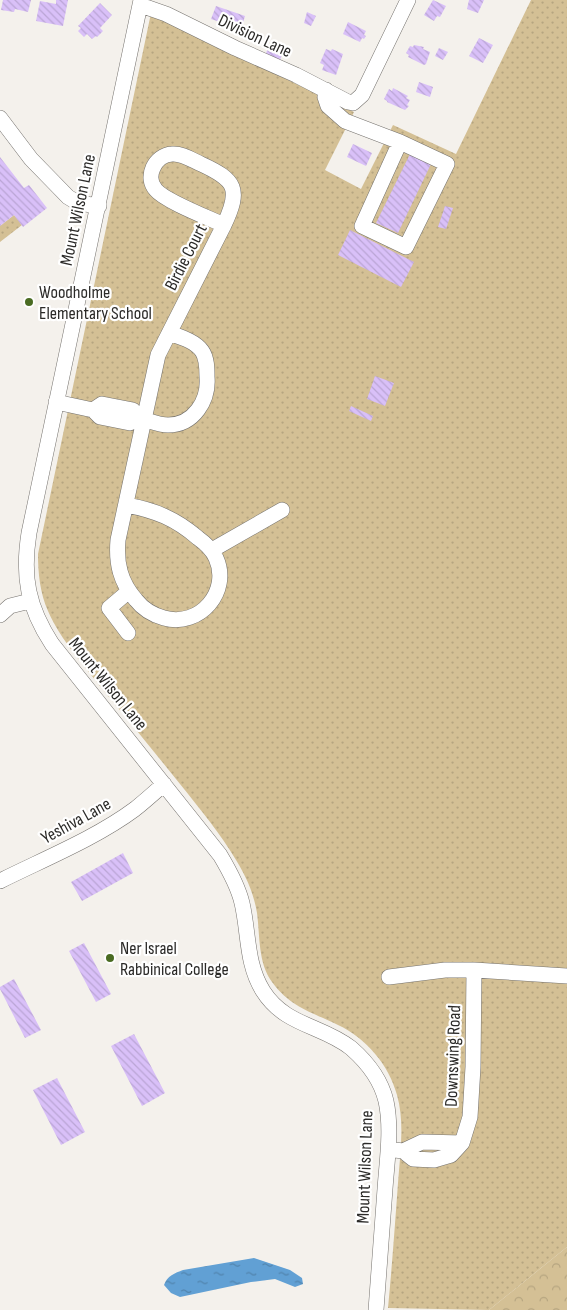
<svg xmlns="http://www.w3.org/2000/svg" width="567" height="1310" viewBox="0 0 567 1310" font-family="'Sofia Sans Condensed',sans-serif">
	<style>
		.green { fill: url(#green-dots) }
		.forest { fill: url(#forest-crowns) }
		.water { fill: url(#water-ripples) }
		.building { fill: url(#building-back-hatch) }
		.lines { fill: none; stroke-linecap: round; stroke-linejoin: round }
		.minor-casing { stroke: #75726e; stroke-width: 16 }
		.minor { stroke: #fff; stroke-width: 15 }
		.poi-dot { fill: #4a6b22; stroke: #fff; stroke-width: 2 }
		.labels { text-anchor: middle; dominant-baseline: central; stroke-width: 4.5; stroke-linejoin: round; paint-order: stroke }
		.street-label { font-size: 18px; fill: #2b2a28; stroke: #fff }
		.poi-label { font-size: 18px; fill: #2b2a28; stroke: #fff; text-anchor: start }
	</style>
	<defs>
		<pattern id="green-dots" width="8" height="8" patternUnits="userSpaceOnUse" patternTransform="scale(1.25)"><rect width="8" height="8" fill="#d4c095"/><path d="M2 2h.1M6 6h.1" fill="none" stroke="#b6a580" stroke-width="1.8" stroke-linecap="round"/></pattern>
		<pattern id="forest-crowns" width="20" height="18" patternUnits="userSpaceOnUse" patternTransform="scale(1.25)"><rect width="20" height="18" fill="#d4c095"/><path d="M2 6a3 3 0 1 1 6 0M12 15a3 3 0 1 1 6 0" fill="none" stroke="#b6a580"/></pattern>
		<pattern id="water-ripples" width="26" height="14" patternUnits="userSpaceOnUse" patternTransform="scale(1.25)"><rect width="26" height="14" fill="#61a0d4"/><path d="M2 4q2-2 4 0t4 0M15 11q2-2 4 0t4 0" fill="none" stroke="#5083ac"/></pattern>
		<pattern id="building-back-hatch" width="6" height="6" patternUnits="userSpaceOnUse" patternTransform="scale(1.25)"><rect width="6" height="6" fill="#d9c0f8"/><path d="M-1 5l2 2M0 0l6 6M5-1l2 2" fill="none" stroke="#baa5d5"/></pattern>
	</defs>
	<rect width="100%" height="100%" fill="#f4f1ec"/>
	<!-- green -->
	<path class="green" d="M531,0H567V1247L489,1310L388,1308C392,1266 395,1225 398,1183C400,1155 405,1123 397,1095C389,1065 366,1038 338,1025C312,1012 291,1008 272,982C258,963 260,936 257,913C254,894 246,876 236,860C220,833 200,809 180,784C155,753 130,722 104,691C85,667 60,639 48,611C40,593 38,573 38,554L151,13L354,112L325,170L361,189L393,125L456,154Z
		M14,215L22,225L0,242V226Z"/>
	<!-- forest -->
	<path class="forest" d="M567,1247V1310H489Z"/>
	<!-- water -->
	<path class="water" d="M254,1258L290,1270L302,1278L303,1284L295,1287L275,1279L251,1282L180,1297L171,1293L164,1285C167,1276 175,1273 183,1270Z"/>
	<!-- building -->
	<path class="building" d="M3,0H31L28,12L15,9L14,12L1,10Z
		M56,0H68L63,26L36,21L40,1L56,4Z
		M433,0L446,6L440,17L437,16L434,21L424,15Z
		M469,0H484L478,13L467,9Z
		M100,3L112,15L100,28L103,31L97,37L96,36L92,39L87,34L84,37L78,31L81,28L78,26Z
		M216,6L245,16L241,29L211,19Z
		M307,12L316,16L311,26L304,23Z
		M348,22L366,31L364,35L366,36L364,39L362,38L360,42L343,34Z
		M479,38L493,45L483,63L469,56Z
		M414,45L424,47L423,49L430,52L426,64L424,65L408,57L409,55L406,53L410,46L413,47Z
		M268,48L282,55L279,62L265,56Z
		M439,48L448,52L443,60L435,56Z
		M326,49L331,51L332,49L343,54L336,75L322,70L324,65L320,63Z
		M419,82L433,87L430,97L416,92Z
		M393,88L408,96L406,98L410,100L407,105L409,106L405,110L387,102V101L384,99L389,89L392,91Z
		M353,144L372,153L366,166L347,157Z
		M410,154L431,164L398,233L376,223Z
		M0,157L24,188L29,185L47,208L23,227L14,215L0,226Z
		M445,206L453,208L446,229L438,227Z
		M350,230L414,262L401,287L338,255Z
		M375,376L394,383L385,406L367,399Z
		M351,406L373,416L371,421L349,411Z
		M123,853L133,873L82,901L71,882Z
		M84,943L111,994L96,1002L69,951Z
		M14,979L41,1030L25,1038L0,989V987Z
		M134,1034L165,1093L142,1106L111,1046Z
		M57,1078L85,1132L61,1145L33,1090Z"/>
	<g class="lines">
		<!-- minor casing -->
		<g class="minor-casing">
			<path id="minor" d="M141,0L29,533C22,577 28,607 52,644L220,855C229,870 238,886 242,903C249,933 246,964 263,991C285,1026 322,1025 351,1048C367,1062 381,1080 386,1101C392,1129 387,1160 385,1189C382,1229 379,1270 376,1310
				M140,5L166,14L235,48L296,75L348,102L353,103L362,95L408,0
				M326,90L325,97L328,106L345,121L400,142L447,164L406,247L362,226L400,142
				M0,118L31,159L68,197L78,203L99,206
				M56,402L93,410L100,417L130,423L138,418
				M93,410L102,404L133,410L138,418C148,420 158,425 168,425C194,425 209,400 207,377C207,369 207,358 202,351C195,341 180,337 169,333
				M126,505C155,510 176,519 198,538C205,543 212,549 216,558C231,591 200,628 164,618C153,615 143,609 136,600C120,582 116,563 118,540L158,355L224,225C241,189 236,180 201,164C192,160 182,153 172,154C155,155 144,177 156,190C165,201 209,218 224,225
				M212,550L282,510
				M0,615L10,606L30,601
				M128,633L109,608L129,591
				M0,881C44,859 96,838 135,809C145,801 155,792 164,784
				M389,977L445,970H474L567,976
				M395,1150L403,1151L422,1142L462,1143
				M403,1151L413,1159L434,1160L451,1155L462,1143L470,1117L473,1067L474,970"/>
		</g>
		<!-- minor -->
		<use href="#minor" class="minor"/>
	</g>
	<!-- markers -->
	<g class="poi-dot">
		<circle cx="29" cy="302" r="5"/>
		<circle cx="110" cy="958" r="5"/>
	</g>
	<g class="labels">
		<!-- street labels -->
		<g class="street-label">
			<text transform="translate(255 36) rotate(25)">Division Lane</text>
			<text transform="translate(78 210) rotate(-78)">Mount Wilson Lane</text>
			<text transform="translate(186 257) rotate(-63)">Birdie Court</text>
			<text transform="translate(108 684) rotate(51)">Mount Wilson Lane</text>
			<text transform="translate(76 821) rotate(-29)">Yeshiva Lane</text>
			<text transform="translate(453 1056) rotate(-88)">Downswing Road</text>
			<text transform="translate(365 1167) rotate(-88)">Mount Wilson Lane</text>
		</g>
		<!-- poi labels -->
		<g class="poi-label">
			<text x="39" y="292">Woodholme<tspan x="39" dy="21">Elementary School</tspan></text>
			<text x="120" y="948">Ner Israel<tspan x="120" dy="21">Rabbinical College</tspan></text>
		</g>
	</g>
</svg>
